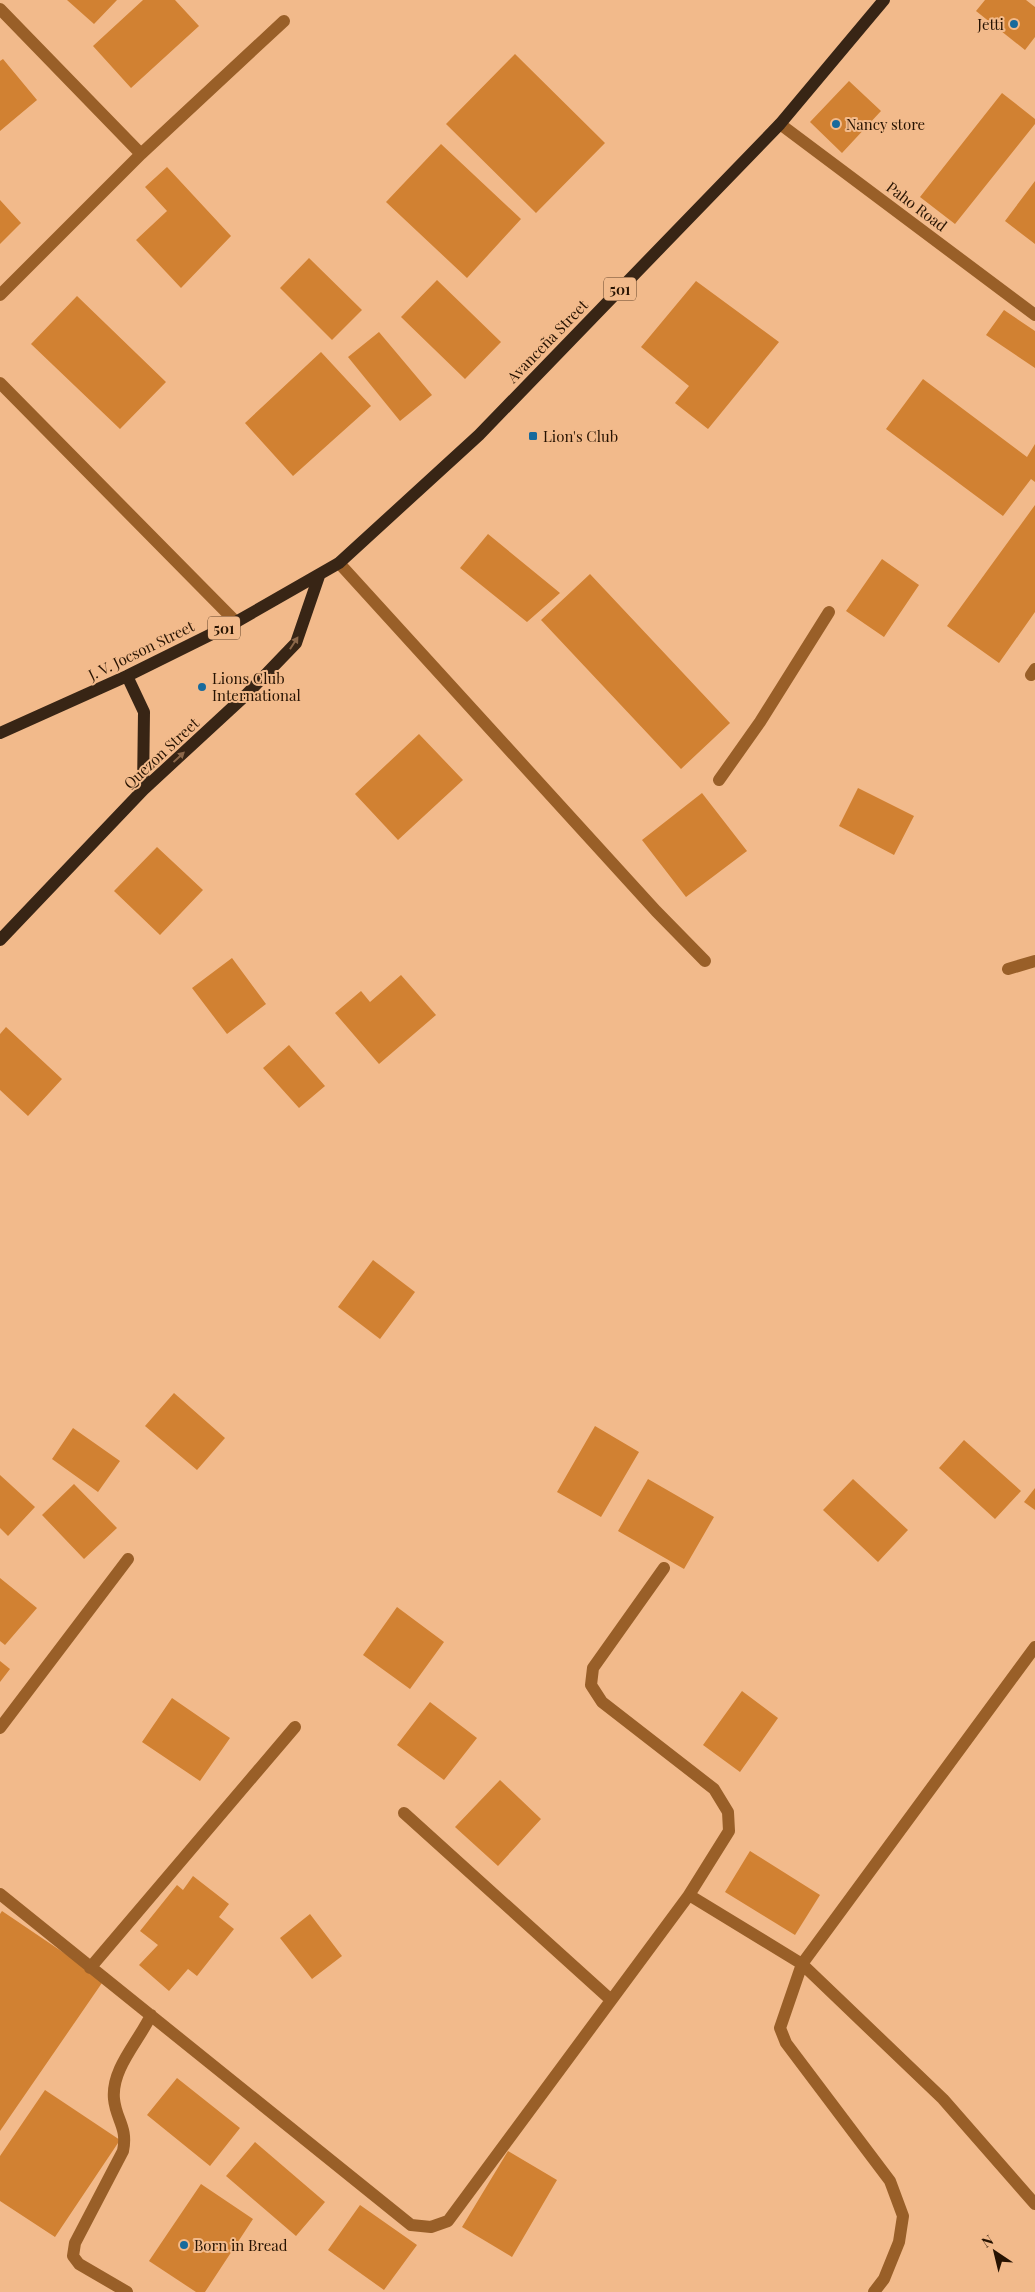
<svg xmlns="http://www.w3.org/2000/svg" width="1035" height="2292" viewBox="0 0 1035 2292" font-family="'Playfair Display',serif">
	<style>
		.building { fill: #d18132 }
		.lines { fill: none; stroke-linecap: round; stroke-linejoin: round }
		.minor { stroke: #995f28; stroke-width: 12 }
		.major { stroke: #382515; stroke-width: 12 }
		.oneway { fill: #8c684a }
		.poi-dot { fill: #186a9c; stroke: #f2ba8b; stroke-width: 2 }
		.labels { text-anchor: middle; dominant-baseline: central; stroke-width: 4; stroke-linejoin: round; paint-order: stroke }
		.shield { fill: #f2ba8b; stroke: #64452b; stroke-width: 1 }
		.shield-label { font-size: 14px; font-weight: bold; fill: #271302 }
		.poi-label { font-size: 15px; fill: #271302; stroke: #f2ba8b; text-anchor: start }
		.street-label { font-size: 15px; fill: #271302; stroke: #f2ba8b }
	</style>
	<rect width="100%" height="100%" fill="#f2ba8b"/>
	<!-- building -->
	<path class="building" d="M67,0H117L94,24Z
		M143,0H175L199,26L131,88L93,46Z
		M985,0H1026L1035,7V37L1025,50L976,11Z
		M515,54L605,143L536,213L446,124Z
		M3,59L37,100L0,131V61Z
		M849,81L881,111L842,153L810,122Z
		M1002,93L1035,119V124L955,224L920,197Z
		M441,144L521,219L467,278L386,202Z
		M167,167L231,236L181,288L136,240L167,211L145,187Z
		M1035,181V244L1005,221Z
		M0,200L21,223L0,244Z
		M309,258L362,310L332,340L280,288Z
		M437,280L501,342L465,379L401,317Z
		M696,281L779,342L708,429L675,403L689,386L641,347Z
		M77,296L166,382L120,429L31,344Z
		M1004,310L1035,331V368L986,335Z
		M379,332L432,395L400,421L348,357Z
		M321,352L371,406L293,476L245,423Z
		M923,379L1027,457L1035,444V482L1031,479L1003,516L886,429Z
		M1035,505V612L999,663L947,626Z
		M488,534L560,593L527,622L460,568Z
		M882,559L919,585L884,637L846,611Z
		M590,574L730,723L681,769L541,620Z
		M419,734L463,780L398,840L355,794Z
		M858,788L914,816L894,855L839,826Z
		M702,793L747,851L686,897L642,840Z
		M157,847L203,890L160,935L114,891Z
		M232,958L266,1004L227,1034L192,988Z
		M401,975L436,1015L379,1064L335,1013L361,991L370,1002Z
		M6,1027L62,1079L28,1116L0,1090V1034Z
		M289,1045L325,1086L299,1108L263,1068Z
		M373,1260L415,1292L380,1339L338,1307Z
		M174,1393L225,1438L197,1470L145,1426Z
		M595,1426L639,1452L601,1517L557,1492Z
		M73,1428L120,1461L98,1492L52,1459Z
		M964,1440L1021,1491L995,1519L939,1468Z
		M0,1475L35,1507L8,1536L0,1528Z
		M648,1479L714,1517L684,1569L618,1531Z
		M853,1479L908,1530L878,1562L823,1510Z
		M74,1484L117,1528L84,1559L42,1515Z
		M1035,1488V1510L1024,1502Z
		M0,1578L37,1608L5,1645L0,1641Z
		M397,1607L444,1642L410,1689L363,1655Z
		M0,1661L10,1669L0,1682Z
		M742,1691L778,1718L740,1772L703,1745Z
		M172,1698L230,1738L200,1781L142,1742Z
		M430,1702L477,1738L444,1780L397,1745Z
		M500,1780L541,1819L498,1866L455,1827Z
		M750,1851L820,1895L795,1935L725,1892Z
		M193,1876L229,1904L219,1917L234,1929L197,1976L188,1969L169,1991L139,1965L158,1945L140,1931L177,1885L183,1890Z
		M2,1911L104,1980L0,2131V1914Z
		M310,1914L342,1956L312,1979L280,1938Z
		M177,2078L240,2128L210,2166L147,2115Z
		M45,2090L120,2140L55,2237L0,2201V2156Z
		M255,2142L325,2202L296,2236L226,2176Z
		M508,2151L557,2180L512,2257L462,2227Z
		M201,2184L253,2219L205,2292H196L149,2261Z
		M360,2205L417,2245L384,2290L328,2250Z"/>
	<g class="lines">
		<!-- minor -->
		<path class="minor" d="M0,9L141,154
			M780,124L1035,315
			M0,295L141,154L284,21
			M0,383L236,622
			M339,563L656,911L705,961
			M1031,675L1035,669
			M719,780L760,722L829,612
			M1008,969L1035,961
			M0,1728L128,1559
			M404,1813L611,2000
			M0,1894L411,2225L431,2227L448,2221L689,1895L729,1831L728,1812L714,1789L602,1702L591,1685L593,1668L664,1568
			M689,1895L802,1964L943,2099L1035,2204
			M90,1968L295,1727
			M127,2292L79,2264L73,2256L75,2243L123,2151C128,2127 116,2120 114,2099C111,2069 139,2041 151,2015
			M874,2292L884,2279L899,2242L903,2216L890,2181L786,2043L780,2028L802,1964L1035,1647"/>
		<!-- major -->
		<path class="major" d="M127,676L144,712L143,790
			M0,733L127,676L236,622L339,563L479,435L780,124L884,0
			M0,940L143,790L247,694L296,643L319,576"/>
	</g>
	<!-- one-way arrows -->
	<defs><path id="oneway-solid" d="M-6-.8H1V-3.2L6.5 0L1 3.2V.8H-6Z" transform="scale(1.25)"/></defs>
	<g class="oneway">
		<use href="#oneway-solid" transform="translate(294 643) rotate(-57)"/>
		<use href="#oneway-solid" transform="translate(179 757) rotate(-43)"/>
	</g>
	<!-- markers -->
	<g class="poi-dot">
		<circle cx="1014" cy="24" r="5"/>
		<circle cx="836" cy="124" r="5"/>
		<rect x="528" y="431" width="10" height="10" rx="2.5"/>
		<circle cx="202" cy="687" r="5"/>
		<circle cx="184" cy="2245" r="5"/>
	</g>
	<g class="labels">
		<!-- shield labels -->
		<g class="shield">
			<rect x="604" y="277.5" width="32" height="23" rx="4"/>
			<rect x="208" y="616.5" width="32" height="23" rx="4"/>
		</g>
		<g class="shield-label">
			<text x="620" y="289">501</text>
			<text x="224" y="628">501</text>
		</g>
		<!-- poi labels -->
		<g class="poi-label">
			<text x="1004" y="24" text-anchor="end">Jetti</text>
			<text x="846" y="124">Nancy store</text>
			<text x="543" y="436">Lion's Club</text>
			<text x="212" y="678">Lions Club<tspan x="212" dy="17">International</tspan></text>
			<text x="194" y="2245">Born in Bread</text>
		</g>
		<!-- street labels -->
		<g class="street-label">
			<text transform="translate(917 206) rotate(37)">Paho Road</text>
			<text transform="translate(547 341) rotate(-46)">Avanceña Street</text>
			<text transform="translate(141 650) rotate(-26)">J. V. Jocson Street</text>
			<text transform="translate(161 753) rotate(-43)">Quezon Street</text>
		</g>
	</g>
	<!-- north arrow -->
	<g transform="translate(995 2252) rotate(325)" stroke="#f2ba8b" stroke-width="4" paint-order="stroke">
	<path d="M0-4L9 19L0 12L-9 19Z" fill="#271302"/>
	<text y="-8" font-size="14" font-weight="bold" text-anchor="middle" fill="#271302">N</text>
	</g>
</svg>
